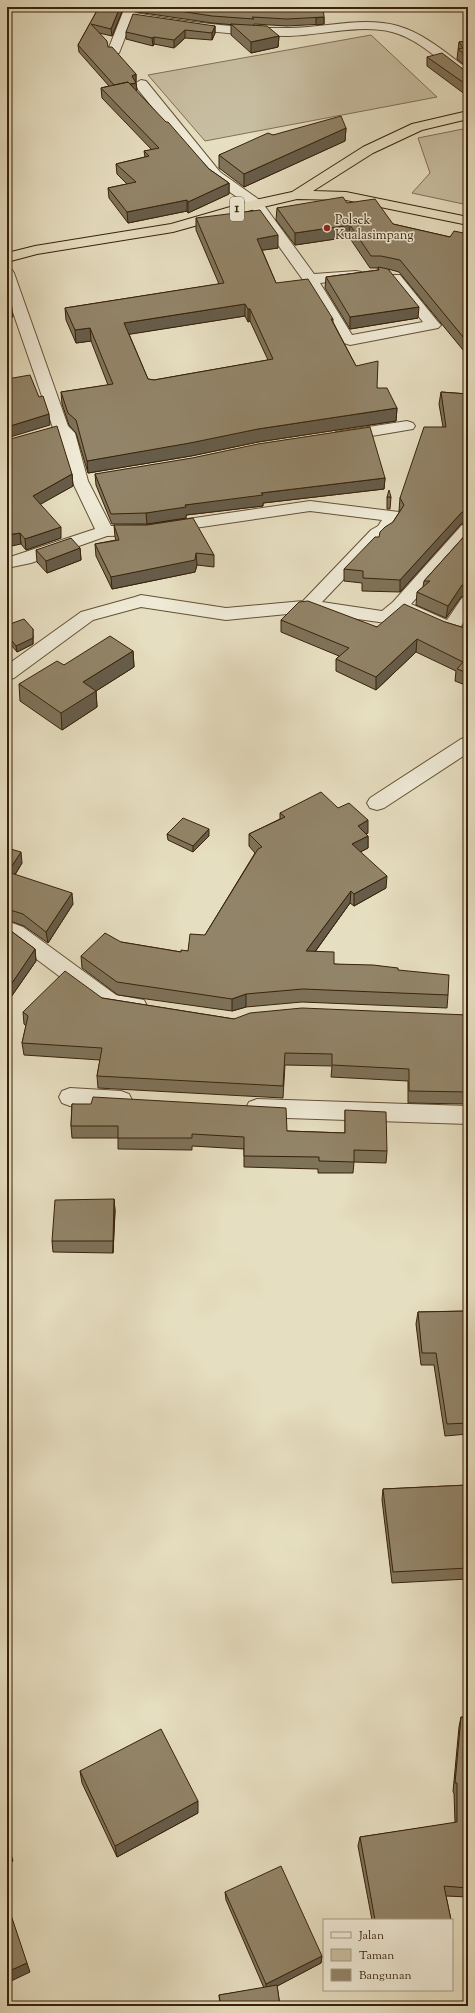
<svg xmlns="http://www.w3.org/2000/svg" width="475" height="2013" viewBox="0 0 475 2013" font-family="'Sorts Mill Goudy',serif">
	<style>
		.green { fill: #c8bea1; stroke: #807055 }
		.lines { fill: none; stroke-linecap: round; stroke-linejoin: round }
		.street-casing { stroke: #645137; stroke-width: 2 }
		.highway-casing { stroke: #382209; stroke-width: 2 }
		.street { fill: #efead6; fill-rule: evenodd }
		.highway { fill: #e6dec0; fill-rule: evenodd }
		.wall { fill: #7e7259; stroke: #382209; fill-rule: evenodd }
		.shaded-wall { fill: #665c49; stroke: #382209 }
		.building { fill: #928468; stroke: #382209; fill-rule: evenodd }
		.poi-dot { fill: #8f2418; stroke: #efead6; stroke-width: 1.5 }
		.labels { text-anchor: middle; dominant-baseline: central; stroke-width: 3; stroke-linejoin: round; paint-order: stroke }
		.far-poi-label { font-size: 13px; fill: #382209; stroke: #efead6; text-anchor: start }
		.shield { fill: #efead6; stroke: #6f5e46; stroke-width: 1 }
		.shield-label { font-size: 14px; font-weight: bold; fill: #382209 }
	</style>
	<rect width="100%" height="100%" fill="#e6dec0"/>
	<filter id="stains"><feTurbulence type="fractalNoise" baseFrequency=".005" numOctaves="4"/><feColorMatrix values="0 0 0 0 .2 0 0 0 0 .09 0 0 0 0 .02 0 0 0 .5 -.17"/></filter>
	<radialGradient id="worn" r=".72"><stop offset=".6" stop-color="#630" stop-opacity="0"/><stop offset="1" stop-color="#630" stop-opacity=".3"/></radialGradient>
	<!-- green -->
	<path class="green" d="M371,35L437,97L205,141L148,75Z
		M468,128V205L412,193L430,173L418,138Z"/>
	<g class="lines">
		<!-- street casing -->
		<g class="street-casing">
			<path id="street" d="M125,7H137L135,13C186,22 237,29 289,28C325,28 363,16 398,26C425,34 446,53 468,69V79L463,78C441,62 419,39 392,32C359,24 323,35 289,36C236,36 184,29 132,20L119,53H109L108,50Z
				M141,80L146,81L220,172L261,201L314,274L356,271L361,272L363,275L361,278L320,283L352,335L423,322L388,278L390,275H400L438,322L441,325L438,328L350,345L341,342L303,280L251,207L210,178L136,87L134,84Z
				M7,269L12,270L14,273L68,426L75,433L88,481L111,526L147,525L310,501L399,512L402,516L391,533L383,538L322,602L382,611L393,602L462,525L468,524V541L411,604L447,620L462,598L468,596V616L461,626L468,629V641L444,633L401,614L392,621L386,623L308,612L226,620L141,607L93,620L14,678L7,680V665L81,612L135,597L141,595L226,608L303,601L371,530L378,526L382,520L310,511L147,535L107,536L31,563L7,568V558L95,529L72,481L59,435L53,428L7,295Z
				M407,421L413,423L415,426L413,429L342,441L336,440L334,436L336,432L342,431Z
				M468,737V753L384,808L377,810L370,808L367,803L370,798L461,739Z
				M7,921L23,927L116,995L144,1000L147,1006L144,1012L136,1014L103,1009L7,937Z
				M70,1088L121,1091L129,1094L132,1100L129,1106L121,1109L70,1106L62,1103L59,1097L62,1091Z
				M257,1099L468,1106V1124L257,1117L249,1114L246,1108L249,1102Z"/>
		</g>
		<!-- highway casing -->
		<g class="highway-casing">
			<path id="highway" d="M468,111V119L422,130L373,153L313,191L346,192L468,217V225L346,200L297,199L259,208L173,232L37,254L7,262V253L35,246L171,224L251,201L292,192L363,147L412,124Z"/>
		</g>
		<!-- street -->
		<use href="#street" class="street"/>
		<!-- highway -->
		<use href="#highway" class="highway"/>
	</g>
	<!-- wall -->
	<path class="wall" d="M99,7H124L112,36L99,33L108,47L136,74V83L137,90L136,91L209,169L229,183V194L188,213L187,211L128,223L109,198L108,188L127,184L117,174L116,164L145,157L144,151L152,150L102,98L101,88L109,86L79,52L78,45Z
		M137,7H287L324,17V24L287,26L254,24V26L279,36L278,47L251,53L231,35V24L235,25L212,23L137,12Z
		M215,26V33L212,40L185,38L174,48L154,44L153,46L126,39V32Z
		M468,41V68L457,59L459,42Z
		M427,57L463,69L468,71V95H466L427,66Z
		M346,128L345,141L244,187L219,168V155L273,135Z
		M347,203L393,224L450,237L468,234V356L399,272L388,269L418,318L350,329L325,288L326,277L378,270V268H370L349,237L295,245L276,220L277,208Z
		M196,218L278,248L262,250L276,283L333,319V322L356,366L397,408L396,421L258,442L191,456L88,473L76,433L69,425L62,404L61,392L108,385L91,341L76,343L66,320L65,308L219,284L196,230ZM245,316L248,322L250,321L268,360L154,380L148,379L129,334Z
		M441,392L468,394V523L461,524L400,592L362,591V583L344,581V569L379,537L393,522L400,511H399L400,498L443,427L439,404Z
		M7,440L72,474L73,486L40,504L61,538L26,550L21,544Z
		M95,474L385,478L384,489L263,503V506L186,515V518L147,524H112L96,485Z
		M387,497H391L390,509H387Z
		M114,525L214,555V567L197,565L195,572L112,589L96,556L95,544L116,540L115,537Z
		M468,532V595L461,597L446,618L416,605L417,592L423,587L424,581Z
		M80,548L81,560L47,573L37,562L36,550Z
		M465,613L468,615V628L463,625Z
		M281,620L377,627L445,622L468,629V686L455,681L456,671L416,652L376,690L336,671V659L339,656L281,632Z
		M7,625L33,635V644L17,652L7,640Z
		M133,651L134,667L96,691L97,707L62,730L20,701L19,684L64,665Z
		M338,808L368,833L366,834L368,836V848L360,852L386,888L354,906L350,903L315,952L334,964L398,970L448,995L447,1008L302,1002L246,1007L232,1011L118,995L82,968L81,956L121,942L181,952L188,951L205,935L255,853L249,846V834L280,819V813Z
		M167,834L209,836L193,852L168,840Z
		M7,848L22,863L15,875L73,904L48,943L24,926L7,920Z
		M465,900H468V953H465Z
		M7,928L35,949L36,961L11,997L7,994Z
		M102,998L234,1019L468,1015V1104L408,1103V1081L331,1077L332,1066L285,1065L283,1098L98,1088L97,1076L100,1060L24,1055L22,1043L26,1026L24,1024L23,1012Z
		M72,1104L287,1131L345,1133V1110L387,1151L386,1163L354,1162L353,1173H318V1169L244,1167V1149L192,1146V1150L118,1149V1138H72L71,1126Z
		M114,1199L115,1211L113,1253L53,1252L52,1241Z
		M468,1311V1434L445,1436L434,1365H421L416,1324L418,1312Z
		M468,1485V1579L392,1583L382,1500L383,1489Z
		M461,1717L468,1718V1897L446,1896L451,1920H372L358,1846L360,1837L455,1823L454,1793L453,1792L459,1727Z
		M80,1771L198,1813L117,1857L82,1783Z
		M225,1892L322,1956L321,1963L277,1986L280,2006H220L219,1995L264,1988L226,1900Z"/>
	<!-- shaded-wall -->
	<path class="shaded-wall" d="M120,7H124L112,36L111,29Z
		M324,17V24L316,25V18Z
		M215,26V33L212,40V33Z
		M185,30V38L174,48V40Z
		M279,36L278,47L251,53V42Z
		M154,37V44L153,46L152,38Z
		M136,74V81L133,84L132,76Z
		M136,83L137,90L116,94V87Z
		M467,85H468V95H466Z
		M346,128L345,141L244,187V174Z
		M229,183V194L188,213V202Z
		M187,200V211L128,223L127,212Z
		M350,225L349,237L295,245V233Z
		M278,235V248L257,251V239Z
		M11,301L13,317L7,319V303Z
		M245,304V316L125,335L124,323Z
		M419,307L418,318L350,329V317Z
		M248,309H250V321L248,322Z
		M90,328L91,341L76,343L75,330Z
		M397,408L396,421L258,442L191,456L88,473L87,461L258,429Z
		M49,414L50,425L7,438V427Z
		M72,474L73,486L34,508L33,496Z
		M385,478L384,489L263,503V506L186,515V518L147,524L146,513L185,505L261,493Z
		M468,511V523L461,524L400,592V580L462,512Z
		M61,527V538L26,550L25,539Z
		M20,533L21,544L7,547V535Z
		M80,548L81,560L47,573L46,561Z
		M196,553L197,565L195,572L112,589L111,577Z
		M468,583V595L461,597L446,618L448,606L462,585Z
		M33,629V644L17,652L16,646Z
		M417,639L416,652L376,690V677Z
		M133,651L134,667L96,691L97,707L62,730L61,713L83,682Z
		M368,820V833L357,838L358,826Z
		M209,829V836L193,852V846Z
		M368,836V848L351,857L352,844Z
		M21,852L22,863L9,884L8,872Z
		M387,876L386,888L354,906V894Z
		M351,891L350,903L306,964V951Z
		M72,893L73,904L48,943L46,932Z
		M35,949L36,961L11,997L10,986Z
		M246,994V1007L232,1011V999Z
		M114,1199L115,1211L113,1253V1241Z
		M198,1801V1813L117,1857L115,1846Z
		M10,1851L13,1861L7,1864V1852Z
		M322,1956L321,1963L266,1992V1984Z
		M27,1963L30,1972L7,1983V1972Z"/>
	<!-- building -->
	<path class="building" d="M99,7H120L111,29L91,24L107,41L108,47H112L136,74L132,76L136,83L130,84L128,82L114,85L78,45Z
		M153,7H287L291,8H307L310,7H323L324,17L287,19L252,17L254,19L212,16Z
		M133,14L215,26L212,33L185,30L174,40L154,37L152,38L126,32Z
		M231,24L267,26L279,36L251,42Z
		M468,41V57L458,49L463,48L459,42Z
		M442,53L463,69L468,71V85H467L427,57Z
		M128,82L166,122H168L209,169L229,183L188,202L187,200L127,212L108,188L136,182L116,164L149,156L144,151L159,148L101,88Z
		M341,116L346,128L244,174L219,155L268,133L273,135Z
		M343,197L347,203L375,199L393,224L450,237L454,231L468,234V343L400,260L381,256H371L350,225L295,233L277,208Z
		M260,210L278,235L257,239L276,283L308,279L333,319H331L356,366L378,361L377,388H387L397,408L258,429L190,443L87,461L76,420L68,413L61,392L113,384L90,328L75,330L65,308L224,283L196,218ZM245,304L248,309H250L273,359L154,380L148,379L124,323Z
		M378,267L388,269L419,307L350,317L326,277L379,270Z
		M7,290L11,301L7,303Z
		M30,375L39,397L43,396L49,414L7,427V379Z
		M441,392L468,394V511L462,512L400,580L363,578V571L344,569L375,537H379L380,532L385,527L393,522L404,505L400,498L424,427H446Z
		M57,426L72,474L33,496L61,527L25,539L20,533L7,535V440Z
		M370,427L385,478L261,493L263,495L185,505L186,507L146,513L111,514L95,474L192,458L258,444Z
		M389,490L391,497H387Z
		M193,518L214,555L196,553L195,560L111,577L95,544L119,540L114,525H147Z
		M468,532V583L462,585L448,606L417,592L430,581H424Z
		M71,538L80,548L46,561L36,550Z
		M308,601L377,627L404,604L445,622L468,629V673L457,669L463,662L417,639L376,677L336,659L349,648L281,620L299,602Z
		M468,608V615L465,613Z
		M24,619L33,629V638L16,646L7,635V625Z
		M110,636L133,651L83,682L96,691L61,713L19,684L57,661L64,665Z
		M321,792L338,808L349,803L368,820L358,826L368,836L352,844L387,876L354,894L351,891L306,951L334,952V964L373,965L398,968V970L449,975L448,995L303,989L246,994L232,999L117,982L81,956L105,933L121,942L181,952V950L188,951L190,934L205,935L258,849L262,847L249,834L285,817L280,813Z
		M183,818L209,829L193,846L167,834Z
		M7,848L21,852L8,872L72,893L46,932L23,914L7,909Z
		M465,900H468V946H466Z
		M7,928L35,949L10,986L7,984Z
		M65,971L102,998L234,1019L250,1013L302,1008L468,1015V1092L409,1091V1069L332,1065V1054L285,1053L283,1086L97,1076L102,1048L22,1043L28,1016L23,1012Z
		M93,1097L286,1108L287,1131L345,1133V1110L386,1112L387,1151L354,1150V1162L319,1161V1157L244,1156V1137L192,1134V1138H118V1126H71L72,1104H91Z
		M114,1199L113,1241H52L55,1200Z
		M468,1311V1423L447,1424L436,1353H422L418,1312Z
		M468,1485V1568L393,1572L383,1489Z
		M461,1717L468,1718V1888L444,1886L451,1920H375L360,1837L457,1822V1783H455Z
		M161,1729L198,1801L115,1846L80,1771Z
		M7,1842L10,1851L7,1852Z
		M281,1866L322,1956L266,1984L225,1892Z
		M7,1903L27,1963L7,1972Z
		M277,1985L280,2006H221L219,1995Z"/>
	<!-- markers -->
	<circle class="poi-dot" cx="327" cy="228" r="4"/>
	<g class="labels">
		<!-- far-poi labels -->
		<g class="far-poi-label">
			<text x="335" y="221">Polsek<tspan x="335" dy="15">Kualasimpang</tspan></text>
		</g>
		<!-- shield labels -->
		<rect class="shield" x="230" y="197" width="14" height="24" rx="3"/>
		<g class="shield-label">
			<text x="237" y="209">1</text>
		</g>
	</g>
	<!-- margin -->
	<rect width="475" height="2013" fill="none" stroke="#e6dec0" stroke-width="24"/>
	<rect x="8" y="8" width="459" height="1997" fill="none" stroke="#382209" stroke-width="2"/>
	<rect x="12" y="12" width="451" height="1989" fill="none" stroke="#382209"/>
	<!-- legend -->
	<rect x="323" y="1919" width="130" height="72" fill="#efead6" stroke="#a69a84"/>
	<rect x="331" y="1932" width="20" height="6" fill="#efead6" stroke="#a69a84"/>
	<text x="359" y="1939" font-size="12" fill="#382209">Jalan</text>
	<rect x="331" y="1949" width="20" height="12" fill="#c8bea1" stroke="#a69a84"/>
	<text x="359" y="1959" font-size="12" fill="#382209">Taman</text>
	<rect x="331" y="1969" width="20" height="12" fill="#928468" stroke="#a69a84"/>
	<text x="359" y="1979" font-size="12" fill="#382209">Bangunan</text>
	<rect width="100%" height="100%" filter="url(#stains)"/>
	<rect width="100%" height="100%" fill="url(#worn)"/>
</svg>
